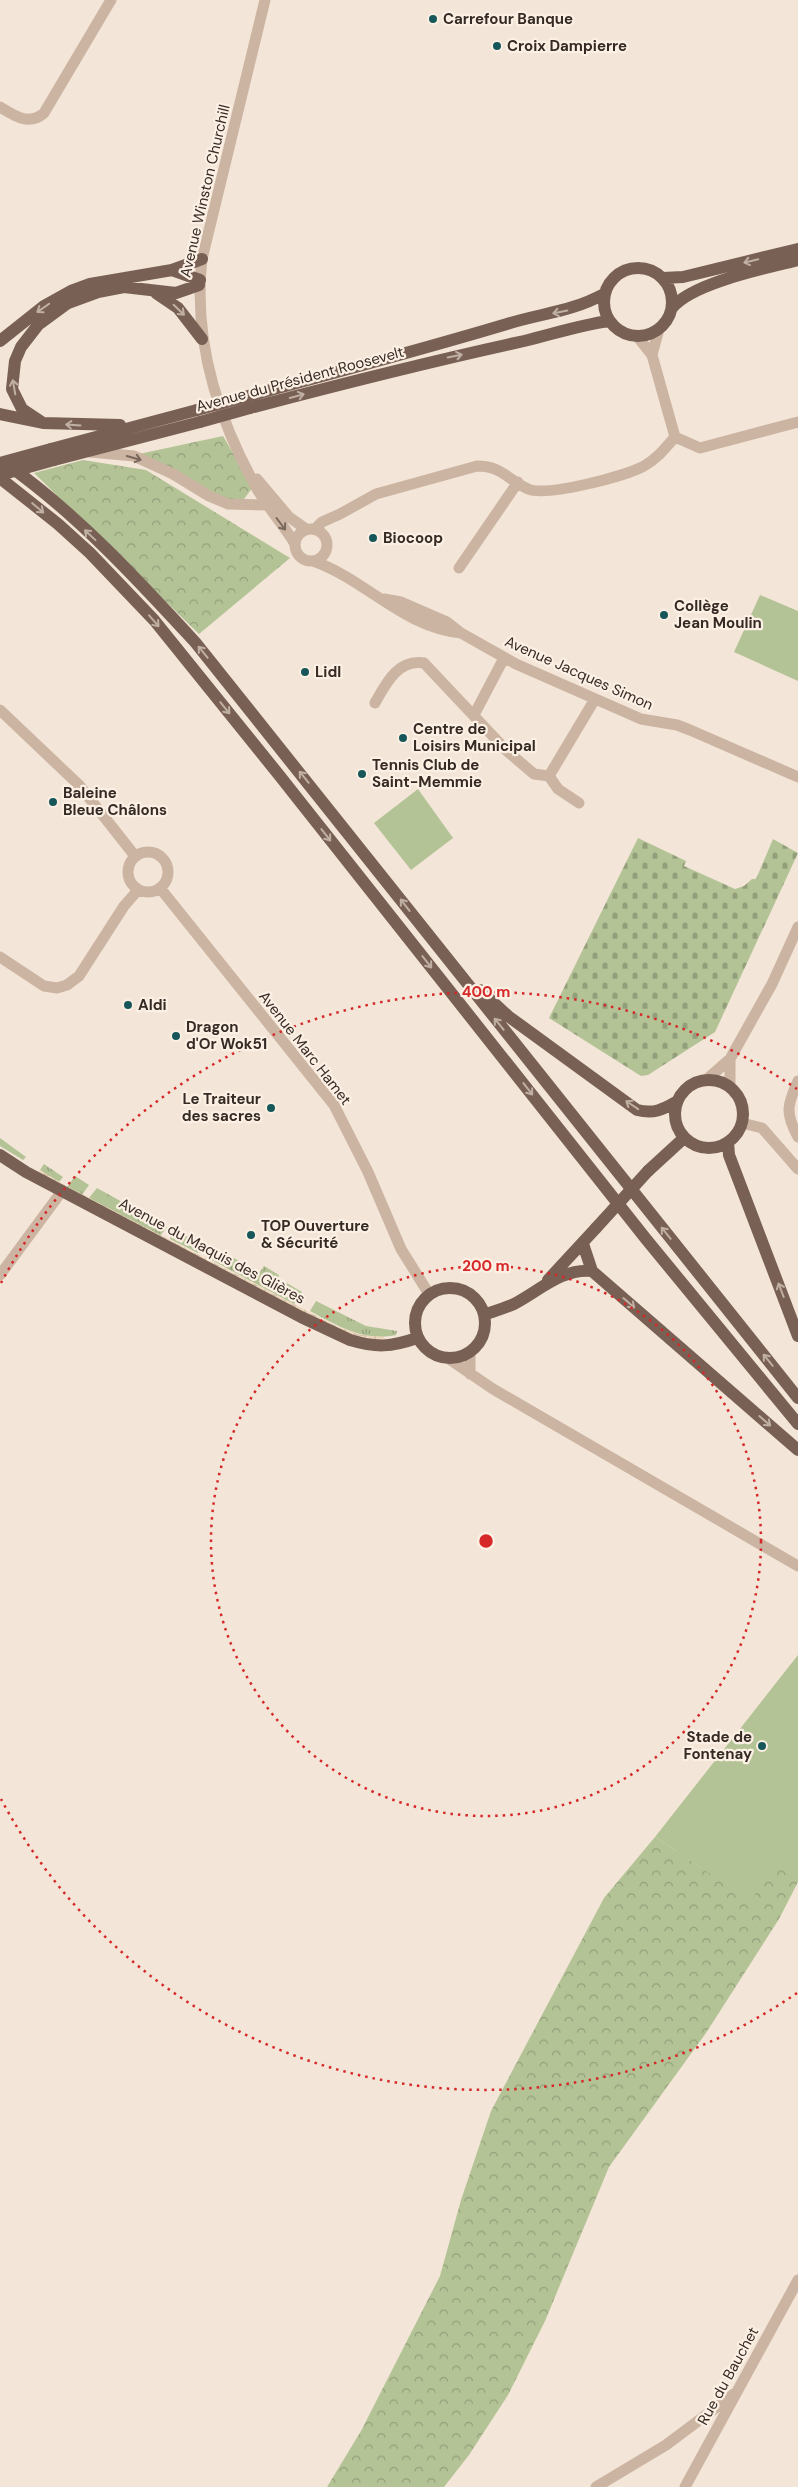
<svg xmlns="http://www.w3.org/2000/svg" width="798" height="2487" viewBox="0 0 798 2487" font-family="'DM Sans',sans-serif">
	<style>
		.grass { fill: url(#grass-tufts) }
		.forest { fill: url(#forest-crowns) }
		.cemetery { fill: url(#cemetery-stones) }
		.green { fill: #b4c396 }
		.plaza { fill: url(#plaza-grid) }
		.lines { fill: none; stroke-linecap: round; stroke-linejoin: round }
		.minor { stroke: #ccb4a2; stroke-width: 11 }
		.major { stroke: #796055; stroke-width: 12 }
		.major-bridge { stroke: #796055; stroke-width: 12 }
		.oneway { stroke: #c0afa3 }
		.oneway2 { stroke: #7a685d }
		.ring { fill: none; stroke: #d62828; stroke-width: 2.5; stroke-dasharray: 2.5 5 }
		.poi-dot { fill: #17575a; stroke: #fbf0e3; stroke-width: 2 }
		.labels { text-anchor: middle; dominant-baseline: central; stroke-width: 4.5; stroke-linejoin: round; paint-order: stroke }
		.poi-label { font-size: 15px; font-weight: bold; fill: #362a25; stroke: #fbf0e3; text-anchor: start }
		.street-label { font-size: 15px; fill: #362a25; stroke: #fbf0e3 }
		.centre { fill: #d62828; stroke: #fbf0e3; stroke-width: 2.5 }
		.ring-label { font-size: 15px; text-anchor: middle; font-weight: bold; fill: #d62828; stroke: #fbf0e3; stroke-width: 4.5; stroke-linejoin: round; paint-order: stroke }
	</style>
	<defs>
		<pattern id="grass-tufts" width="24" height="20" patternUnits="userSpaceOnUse" patternTransform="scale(1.25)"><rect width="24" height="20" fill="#b4c396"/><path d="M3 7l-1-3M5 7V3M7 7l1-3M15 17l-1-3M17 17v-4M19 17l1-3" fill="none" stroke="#939f7a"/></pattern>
		<pattern id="forest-crowns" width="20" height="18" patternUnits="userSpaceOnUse" patternTransform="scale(1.25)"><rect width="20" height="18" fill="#b4c396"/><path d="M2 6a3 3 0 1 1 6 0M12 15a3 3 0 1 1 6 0" fill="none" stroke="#939f7a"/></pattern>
		<pattern id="cemetery-stones" width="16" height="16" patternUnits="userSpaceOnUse" patternTransform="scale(1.25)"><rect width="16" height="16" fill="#b4c396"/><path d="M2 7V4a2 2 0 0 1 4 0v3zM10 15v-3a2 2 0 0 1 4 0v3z" fill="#939f7a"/></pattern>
		<pattern id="plaza-grid" width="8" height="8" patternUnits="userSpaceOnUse" patternTransform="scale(1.25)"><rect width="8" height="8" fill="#edd7bc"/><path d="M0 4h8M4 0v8" fill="none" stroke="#ccb9a1"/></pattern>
	</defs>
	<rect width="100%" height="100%" fill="#f3e5d7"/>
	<!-- grass -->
	<path class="grass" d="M0,1138L26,1157L23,1160L0,1146Z
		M44,1164L63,1177L59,1182L40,1170Z
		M75,1176L89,1185L82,1195L67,1187Z
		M97,1188L167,1227L160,1236L89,1198Z
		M173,1230L206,1245L198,1253L170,1239Z
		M213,1247L260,1272L264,1266L279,1275L278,1278L302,1292L294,1304L206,1257Z
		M316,1301L366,1326L397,1331L396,1335C364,1342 338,1326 310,1311Z"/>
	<!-- forest -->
	<path class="forest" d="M223,436L253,487L244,499L231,502L139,454Z
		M83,460L146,470L290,558L199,634L34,473Z
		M798,1774V1882L779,1919L706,2033L609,2167L545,2321L508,2395L469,2455L444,2487H327L361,2431L440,2276L461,2200L491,2111L604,1898L655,1837L751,1900Z"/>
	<!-- cemetery -->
	<path class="cemetery" d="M638,838L686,861L684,866L735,889L744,886L752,879H756L773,839L798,853L715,1032L648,1075L641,1076L549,1018Z"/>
	<!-- green -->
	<path class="green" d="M760,595L798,611V681L734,652Z
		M418,789L453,838L411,870L374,823Z
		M798,1655V1880L774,1863L751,1901L655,1837Z"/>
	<!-- plaza -->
	<path class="plaza" d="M40,1170L66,1186L336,1326L361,1335L384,1337L385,1341L350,1334L299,1310L37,1174Z"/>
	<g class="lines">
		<!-- minor -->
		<path class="minor" d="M265,0L202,259C193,339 217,417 256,487C267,507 283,524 295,544
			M0,107C15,116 29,126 44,113L111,0
			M637,336L652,355L675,437L700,448L798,422
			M652,355L659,329
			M90,452L134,456L173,474L209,496L228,504L267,505
			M257,479L289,517L306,529
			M295 545a16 16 0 1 1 32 0a16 16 0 1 1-32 0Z
			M315,529L322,522L340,514L376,494L477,466C502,466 508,480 528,489C547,497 626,476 644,466C657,459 665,448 675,437
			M313,561C365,579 404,628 461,633
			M459,568L518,482
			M384,599L401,602L447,622L461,633L516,664L641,719L677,725L690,730L798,777
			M375,703C386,683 398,659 424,663L507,751L534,774L549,776
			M0,710L79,785L135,856
			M474,715L504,658
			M549,776L595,699
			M549,776L558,789L579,803
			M128 872a20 20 0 1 1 40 0a20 20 0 1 1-40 0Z
			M160,888L334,1105L368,1172L401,1249L429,1294
			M0,957L44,986L57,988L67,985L79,976L124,906L138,890
			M706,1080L730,1059L772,984L798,927
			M798,1081C787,1105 785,1113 798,1137
			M730,1087V1059
			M742,1123L762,1128L798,1169
			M0,1275L62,1191
			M470,1352V1374
			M449,1359L493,1389L798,1566
			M596,2487L666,2445L734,2394
			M685,2487L798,2280"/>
		<!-- major -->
		<path class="major" d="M604 302a34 34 0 1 1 68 0a34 34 0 1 1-68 0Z
			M172,270L200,280
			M663,278L683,277L798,249
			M156,293L178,308L202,339
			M672,308C692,283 766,268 798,260
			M0,341L44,306L71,291L90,284L172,270L202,259
			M245,397C333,373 420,350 507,324C542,313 571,312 604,294
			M250,408C341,384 432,361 524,341C553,334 580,325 609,321
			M0,414L43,423L120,425
			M43,423L22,409L12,389L15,361L21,347L38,325L68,303L98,292L124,287L176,293L199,285
			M51,449L197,410
			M54,460L200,422
			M8,465C78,515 137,579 195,642L798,1398
			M0,478L58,524L90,553L154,620L279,775L646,1239L798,1424
			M480,990L508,1016L637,1110C654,1114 662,1110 676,1102
			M675 1114a34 34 0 1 1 68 0a34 34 0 1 1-68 0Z
			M728,1142L729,1155L798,1336
			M0,1155L26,1172L301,1317L350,1340C377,1348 391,1347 417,1338
			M648,1171L684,1138
			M583,1244L592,1271L798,1450
			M548,1280L596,1228
			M415 1323a35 35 0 1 1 70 0a35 35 0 1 1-70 0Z
			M484,1315C494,1311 505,1308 514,1304C539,1291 562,1268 592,1271"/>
		<!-- major-bridge -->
		<path class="major-bridge" d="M197,410L245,397
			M200,422L250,408
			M0,463L51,449
			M0,475L54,460
			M596,1228L648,1171"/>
	</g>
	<!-- one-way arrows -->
	<defs><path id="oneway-shaft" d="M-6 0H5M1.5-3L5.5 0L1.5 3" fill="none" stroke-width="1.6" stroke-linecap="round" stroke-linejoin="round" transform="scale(1.25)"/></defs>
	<g class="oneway">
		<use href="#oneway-shaft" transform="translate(751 261) rotate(167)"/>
		<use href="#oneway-shaft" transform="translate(43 308) rotate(145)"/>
		<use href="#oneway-shaft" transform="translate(179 310) rotate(44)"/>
		<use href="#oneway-shaft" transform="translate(560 312) rotate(168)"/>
		<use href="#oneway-shaft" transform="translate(455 356) rotate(-12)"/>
		<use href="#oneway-shaft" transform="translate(14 387) rotate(-100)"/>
		<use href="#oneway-shaft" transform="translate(297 396) rotate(-15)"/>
		<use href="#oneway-shaft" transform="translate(73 425) rotate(-176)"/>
		<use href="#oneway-shaft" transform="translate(38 508) rotate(40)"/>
		<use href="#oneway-shaft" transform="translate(90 535) rotate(-137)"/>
		<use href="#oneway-shaft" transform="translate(154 621) rotate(49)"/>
		<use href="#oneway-shaft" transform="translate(203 652) rotate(-129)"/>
		<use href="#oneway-shaft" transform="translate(225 708) rotate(51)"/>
		<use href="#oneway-shaft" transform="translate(304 777) rotate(-129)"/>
		<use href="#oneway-shaft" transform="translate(326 835) rotate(52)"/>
		<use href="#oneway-shaft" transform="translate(405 905) rotate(-128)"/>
		<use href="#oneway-shaft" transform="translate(427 962) rotate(52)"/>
		<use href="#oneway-shaft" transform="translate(499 1024) rotate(-129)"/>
		<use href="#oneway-shaft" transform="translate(528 1089) rotate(52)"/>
		<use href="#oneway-shaft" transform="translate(632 1105) rotate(-146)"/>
		<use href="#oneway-shaft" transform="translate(666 1233) rotate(-129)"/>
		<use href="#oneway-shaft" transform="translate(781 1290) rotate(-111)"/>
		<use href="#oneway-shaft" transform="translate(629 1303) rotate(41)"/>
		<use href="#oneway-shaft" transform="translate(768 1360) rotate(-129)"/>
		<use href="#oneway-shaft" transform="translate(765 1421) rotate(41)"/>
	</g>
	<g class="oneway2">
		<use href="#oneway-shaft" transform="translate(134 458) rotate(16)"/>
		<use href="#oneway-shaft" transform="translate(281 524) rotate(53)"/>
	</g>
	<!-- distance rings -->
	<g class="ring">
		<circle cx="486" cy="1541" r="275"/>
		<path d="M797 1993A549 549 0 0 1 1 1799M1 1283A549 549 0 0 1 797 1089"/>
	</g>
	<!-- markers -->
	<g class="poi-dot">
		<circle cx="433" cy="19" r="5"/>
		<circle cx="497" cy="46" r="5"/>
		<circle cx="373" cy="538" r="5"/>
		<circle cx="664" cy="615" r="5"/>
		<circle cx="305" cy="672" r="5"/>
		<circle cx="403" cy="738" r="5"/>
		<circle cx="362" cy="774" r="5"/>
		<circle cx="53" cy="802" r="5"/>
		<circle cx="128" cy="1005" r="5"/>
		<circle cx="176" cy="1036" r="5"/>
		<circle cx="271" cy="1108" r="5"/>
		<circle cx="251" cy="1235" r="5"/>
		<circle cx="762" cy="1746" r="5"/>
	</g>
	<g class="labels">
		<!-- poi labels -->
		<g class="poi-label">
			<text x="443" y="19">Carrefour Banque</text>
			<text x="507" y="46">Croix Dampierre</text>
			<text x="383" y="538">Biocoop</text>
			<text x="674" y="606">Collège<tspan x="674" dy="17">Jean Moulin</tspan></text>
			<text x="315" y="672">Lidl</text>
			<text x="413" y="729">Centre de<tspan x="413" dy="17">Loisirs Municipal</tspan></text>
			<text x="372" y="765">Tennis Club de<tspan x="372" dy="17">Saint-Memmie</tspan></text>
			<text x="63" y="793">Baleine<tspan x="63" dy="17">Bleue Châlons</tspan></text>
			<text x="138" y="1005">Aldi</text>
			<text x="186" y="1027">Dragon<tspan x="186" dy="17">d'Or Wok51</tspan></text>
			<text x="261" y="1099" text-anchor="end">Le Traiteur<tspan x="261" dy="17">des sacres</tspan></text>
			<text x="261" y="1226">TOP Ouverture<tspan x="261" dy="17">&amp; Sécurité</tspan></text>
			<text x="752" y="1737" text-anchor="end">Stade de<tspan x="752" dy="17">Fontenay</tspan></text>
		</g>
		<!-- street labels -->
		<g class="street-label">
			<text transform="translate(205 191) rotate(-77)">Avenue Winston Churchill</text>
			<text transform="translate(300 379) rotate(-15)">Avenue du Président Roosevelt</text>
			<text transform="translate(579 673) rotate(24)">Avenue Jacques Simon</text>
			<text transform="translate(305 1048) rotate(52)">Avenue Marc Hamet</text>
			<text transform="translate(212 1251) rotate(28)">Avenue du Maquis des Glières</text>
			<text transform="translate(728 2376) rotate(-61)">Rue du Bauchet</text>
		</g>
	</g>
	<circle cx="486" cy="1541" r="8" class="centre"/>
	<g class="ring-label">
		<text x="486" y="997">400 m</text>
		<text x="486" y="1271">200 m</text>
	</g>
</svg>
